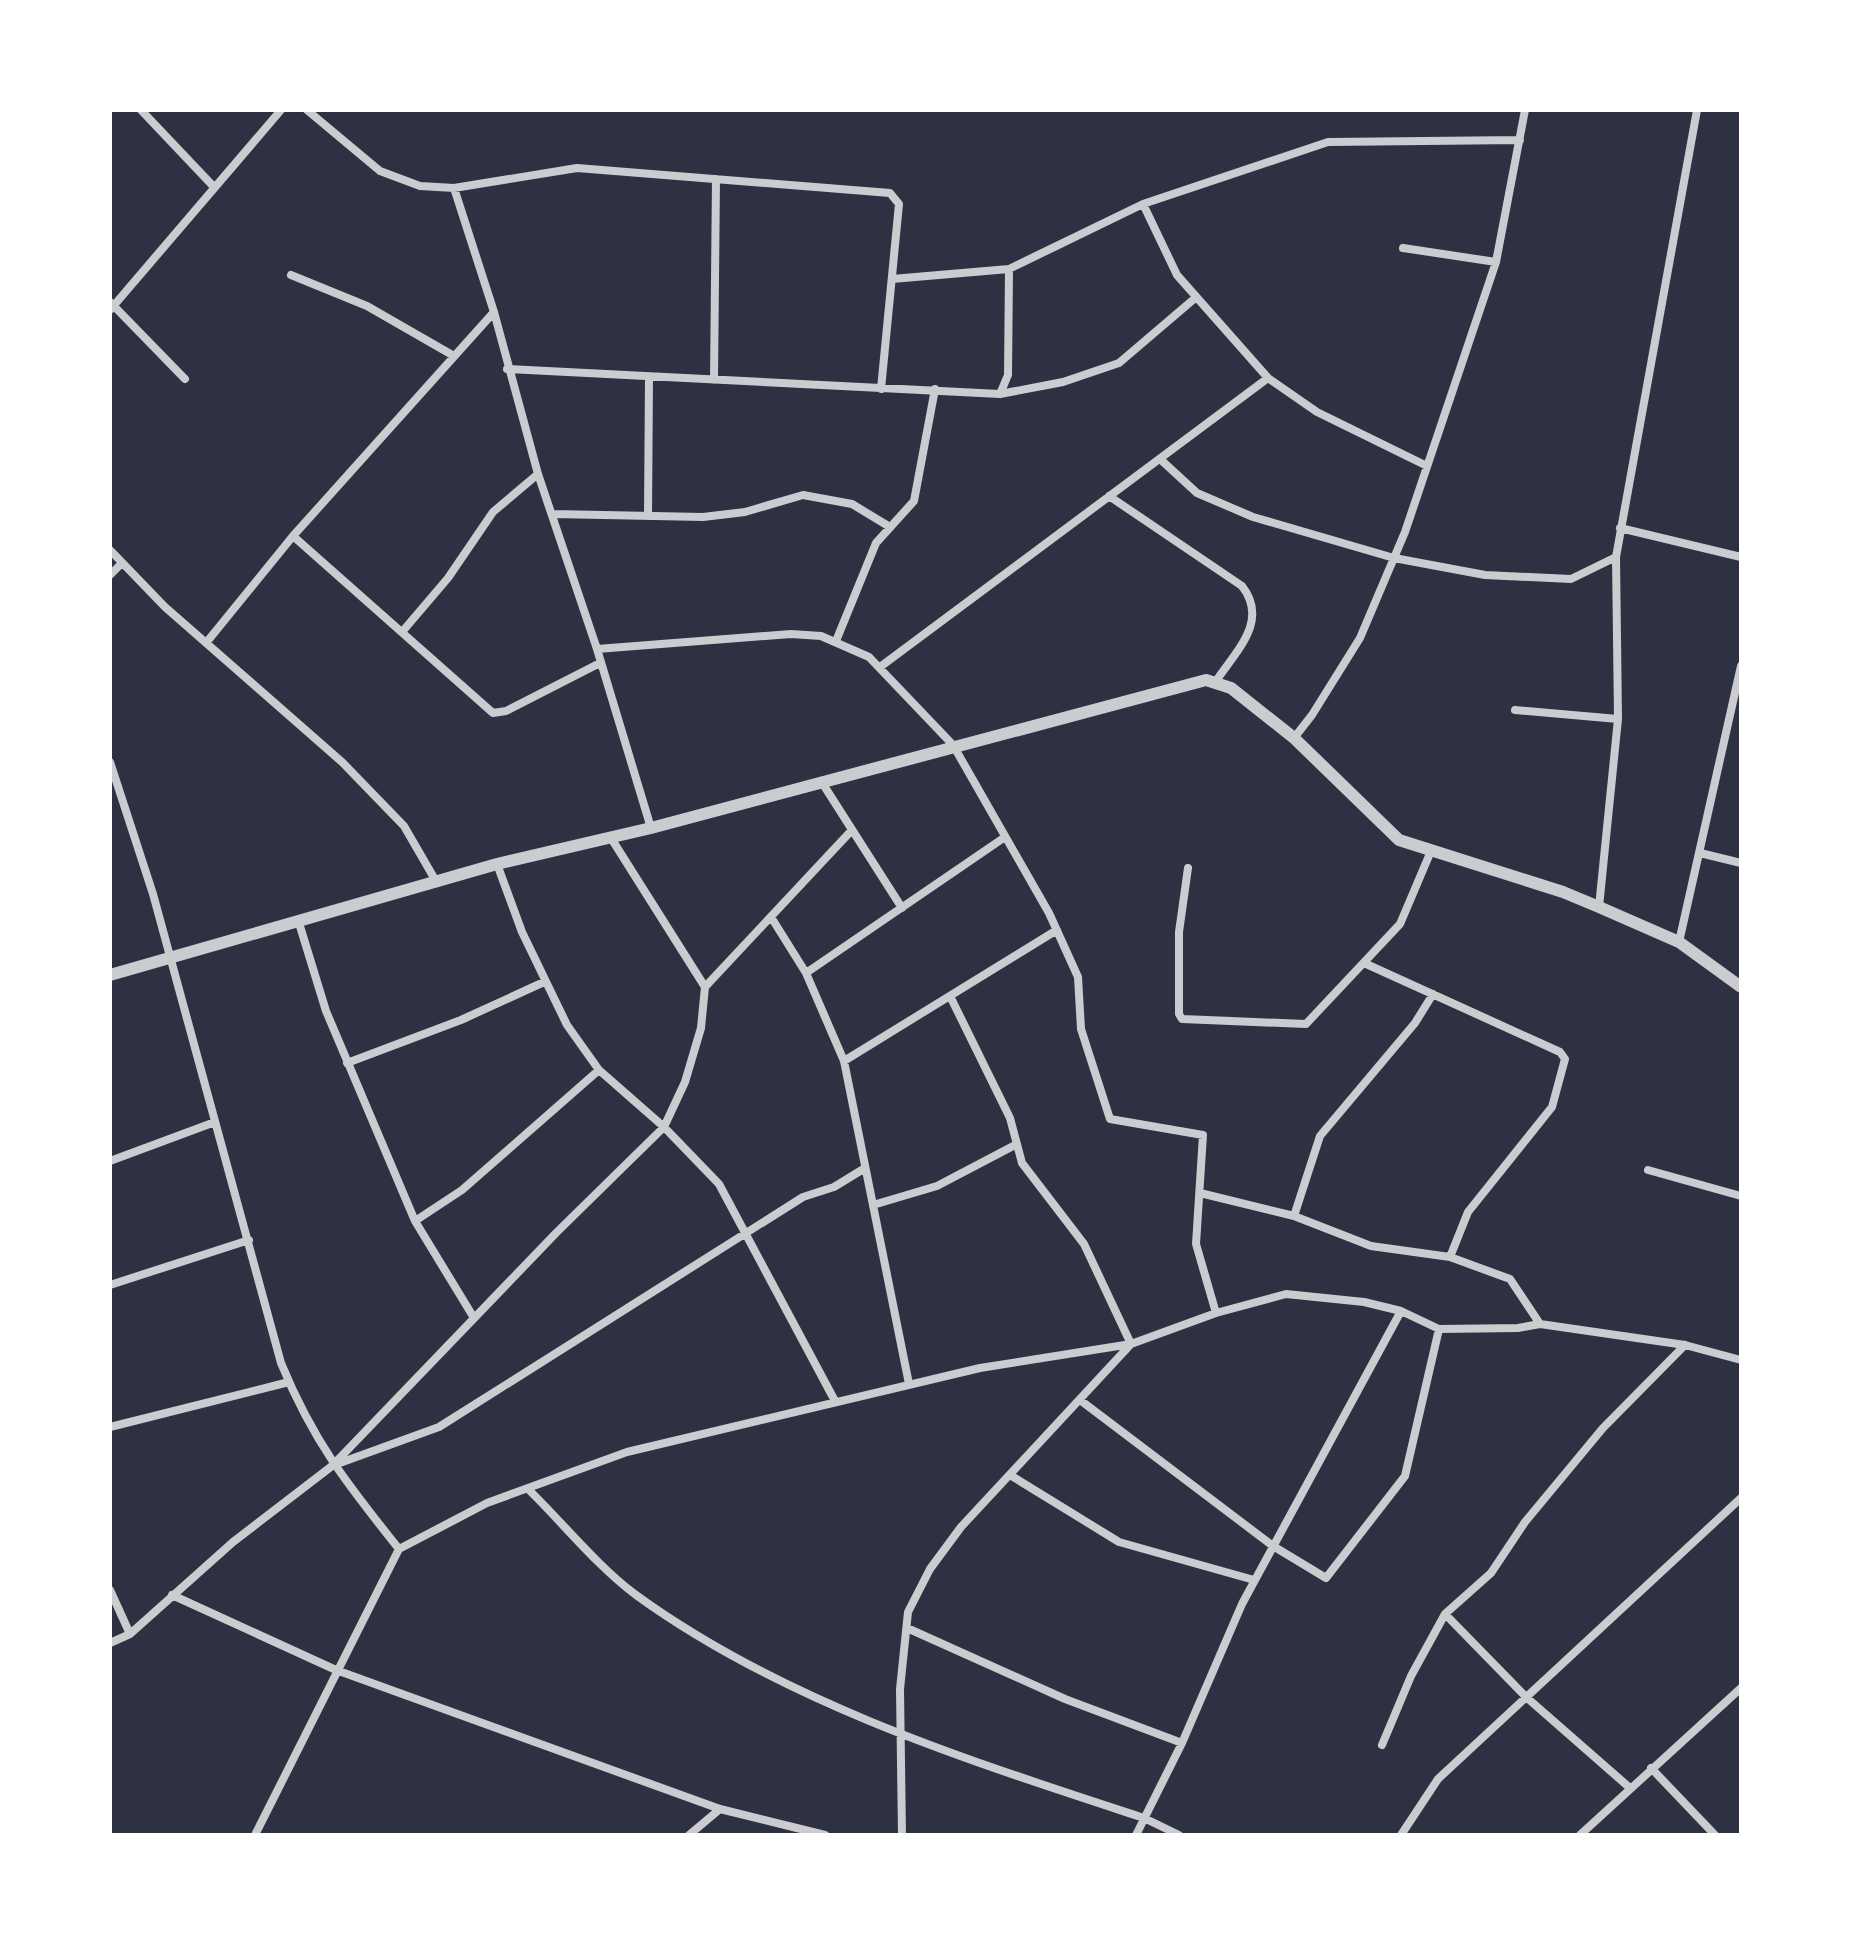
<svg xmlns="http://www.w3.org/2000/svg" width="1851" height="1945" viewBox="0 0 1851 1945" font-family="'Fira Sans Condensed',sans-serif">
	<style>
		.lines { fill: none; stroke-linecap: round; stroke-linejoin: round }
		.minor { stroke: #caccd0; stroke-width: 8 }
		.tertiary { stroke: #caccd0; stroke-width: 12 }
	</style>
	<rect width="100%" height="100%" fill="#2d3142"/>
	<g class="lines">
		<!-- minor -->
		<path class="minor" d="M141,110L214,187
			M307,110L380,171L420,186L454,188L577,168L890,193L899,204L881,389
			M454,188L494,312L538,474L597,649L651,828
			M1143,204L1177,275L1268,378L1317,412L1427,466
			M1403,248L1496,262
			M291,275L367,306L454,356
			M892,279L1009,269L1143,204L1328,142L1520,140
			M110,302L185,379
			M110,310L281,110
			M507,369L1000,394L1063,382L1119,363L1194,299
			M714,380L716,179
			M1000,394L1008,375L1009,269
			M1160,459L1197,493L1253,517L1394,558L1485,575L1571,579L1616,557
			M1109,496L1242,586C1269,621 1237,650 1216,681
			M553,514L703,517L745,512L803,495L852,504L890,527
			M648,516L649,377
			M1620,528L1741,557
			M293,536L493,713L506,711L600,663
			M110,550L165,607L342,762L404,826L437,883
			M110,575L122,563
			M402,632L448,578L493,512L538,474
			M836,641L876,543L914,501L935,389
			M206,643L293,536L494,312
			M597,649L791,634L821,636L869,657L953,745L1049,913L1078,977L1081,1029L1110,1119L1203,1135L1196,1244L1216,1313
			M880,667L1268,378
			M1515,710L1618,719
			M1294,738L1312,715L1360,638L1405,532L1496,262L1525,110
			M110,762L153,894L281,1363C313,1441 347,1484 399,1549
			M821,781L902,908
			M1700,853L1741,863
			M497,864L522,932L567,1025L599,1070L664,1127L719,1184L835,1401
			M1188,868L1179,932V1014L1182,1019L1306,1024L1400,924L1431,851
			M1599,907L1618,719L1616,557L1697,110
			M771,917L806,973L844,1061L909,1384
			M299,923L326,1011L415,1221L474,1318
			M1679,942L1741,666
			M1364,963L1560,1052L1565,1059L1552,1107L1468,1212L1450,1257
			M806,973L1005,837
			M705,987L852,830
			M844,1061L1057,930
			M347,1063L461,1020L544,982
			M110,1161L215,1122
			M1648,1170L1741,1196
			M1200,1193L1294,1216L1371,1246L1450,1257L1510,1279L1540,1324
			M873,1205L937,1186L1017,1144
			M1294,1216L1320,1136L1415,1023L1433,994
			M415,1221L462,1190L599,1070
			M110,1285L249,1240
			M1080,1400L1273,1546L1326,1578L1405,1476L1439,1329
			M110,1427L289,1382
			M337,1464L439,1427L803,1197L834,1187L865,1168
			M1010,1475L1119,1542L1254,1580
			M528,1489C562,1522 598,1567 636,1595C785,1703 970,1761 1144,1818L1179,1835
			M399,1549L487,1503L627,1452L980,1368L1131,1344L1216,1313L1286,1294L1364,1302L1401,1311L1439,1329L1518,1328L1540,1324L1685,1345L1741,1360
			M110,1590L130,1634
			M172,1595L336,1670L720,1809L825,1835
			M1445,1614L1526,1697L1630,1788
			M907,1628L1065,1699L1182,1743
			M110,1643L130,1634L233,1542L332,1466L557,1232L664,1127L685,1082L701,1028L705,987L611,838
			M1382,1745L1411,1676L1445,1614L1491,1573L1525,1522L1603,1428L1685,1345
			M1651,1768L1715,1835
			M255,1835L399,1549
			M689,1835L720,1809
			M902,1835L900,1689L908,1612L930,1569L961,1527L1131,1344L1084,1244L1022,1163L1010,1118L950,996
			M1136,1835L1182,1743L1242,1604L1401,1311
			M1401,1835L1438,1779L1741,1498
			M1580,1835L1741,1688"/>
		<!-- tertiary -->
		<path class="tertiary" d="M110,975L497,864L651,828L1206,680L1231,688L1294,738L1399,840L1563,892L1599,907L1679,942L1741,987"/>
	</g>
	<!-- border -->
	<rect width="1851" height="1945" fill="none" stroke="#ffffff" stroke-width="224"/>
</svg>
